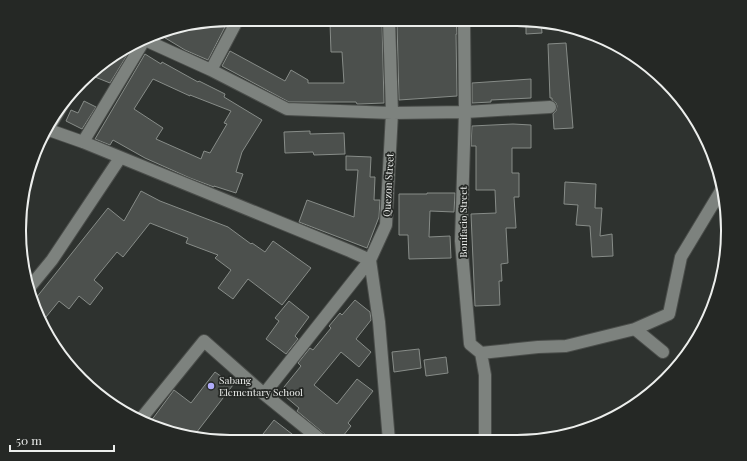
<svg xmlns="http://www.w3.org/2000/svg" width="747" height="461" viewBox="0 0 747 461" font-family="'Playfair Display',serif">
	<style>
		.building { fill: #4c504d; stroke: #878c88; fill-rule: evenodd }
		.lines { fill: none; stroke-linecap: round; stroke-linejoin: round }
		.street-casing { stroke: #4a4d4a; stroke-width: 14 }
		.street { stroke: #7d827e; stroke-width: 12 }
		.poi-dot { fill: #b1adfa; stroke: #252825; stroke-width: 1.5 }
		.labels { text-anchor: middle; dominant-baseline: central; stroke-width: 3.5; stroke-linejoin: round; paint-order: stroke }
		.street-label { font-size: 10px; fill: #eceeec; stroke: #252825 }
		.poi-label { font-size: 10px; fill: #eceeec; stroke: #252825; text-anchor: start }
		.rim { fill: none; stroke: #eceeec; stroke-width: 2 }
	</style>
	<rect width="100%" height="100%" fill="#2e322f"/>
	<!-- building -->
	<path class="building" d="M333,20H378L379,23H382L384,103L359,104H357L356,102H289L222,66L230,51L285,81L291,70L308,80V83H344L342,52H331L330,23H333Z
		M424,20H456L457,34H456L457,96L399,100L397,22L424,21Z
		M219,21L226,25L208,60L185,50L157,33L163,30Z
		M526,21H541L542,33L526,34Z
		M566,43L573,128L554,129L553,114L556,111L557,106L556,103L552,100V98H550L548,44Z
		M132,47L110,83L95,77L102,63Z
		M145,54L161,64L162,62L198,82L199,81L225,94L224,97L262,120L242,152L236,172L243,174L236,193L214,186V187L190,178L145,158L113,140L110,145L95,139ZM153,79L190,96V95L231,111L224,123L227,124L210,153L204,151L201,159L156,139L163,128L134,109Z
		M531,79V98L491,100V102L472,103V83Z
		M84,101L96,107L82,129L66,121L71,110L78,113Z
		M513,124L531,125V148H512V173H519V197H514L516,228H506L508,263L501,264L502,281H499L500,305L475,306L471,214L496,213L495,190H476V146H471L472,126Z
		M310,131V134L344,133L345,154L314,155L313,152L285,153L284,132Z
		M346,156L371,157L370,177H375L374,200H380L379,217L367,248L299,222L307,200L354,217L358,170H346Z
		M565,182L596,184L595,208H602L600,236L612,234L613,256L592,257L590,226L576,225L578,205L564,204Z
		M141,191L160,201L228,227L251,244L252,243L265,252L273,241L311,268L282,305L248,279L233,299L218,288L231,270L215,258L218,255L186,243L188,238L150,223L123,257L117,252L94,280L103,288L90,305L79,296L69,309L59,301L42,322L32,303L108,208L124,221Z
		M427,193H455L454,212L430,211L429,237L450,236L451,258L409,259L408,235H399V194H427Z
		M355,300L370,312L371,320L356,339L371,352L359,367L341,352L314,385L337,404L357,379L373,391L348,423L351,426L339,441H333L297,411L299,408L280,392L301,366L298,363L310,348L313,350L331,328L329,326L340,313L342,315Z
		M289,301L309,317L295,336L298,339L286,354L266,339L279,321L275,318Z
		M419,349L421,368L394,372L392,352Z
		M446,357L448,373L426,376L424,360Z
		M215,372L233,385L193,437L148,425L174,390L191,403Z
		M274,420L301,441L271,440L263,434Z"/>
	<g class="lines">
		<!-- street casing -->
		<g class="street-casing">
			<path id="street" d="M389,20L392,113L386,225L370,260L379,322L389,441
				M464,20L465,112L461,241L470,344L481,353L485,375V441
				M145,40L211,70L287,109L392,113L465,112L550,107
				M211,70L238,19
				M49,130L83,142L350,251L370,260L264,394
				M45,134L66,99
				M83,142L145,39
				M29,288L52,260L120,158
				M635,329L663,352
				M481,353L538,347L566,346L635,329L669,314L681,257L722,189
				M140,420L204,341L264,394L322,441"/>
		</g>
		<!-- street -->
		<use href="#street" class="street"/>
	</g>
	<!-- markers -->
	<circle class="poi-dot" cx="211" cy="386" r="4"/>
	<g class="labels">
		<!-- street labels -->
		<g class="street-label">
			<text transform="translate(388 185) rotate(-87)">Quezon Street</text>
			<text transform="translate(463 222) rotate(-90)">Bonifacio Street</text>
		</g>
		<!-- poi labels -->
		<g class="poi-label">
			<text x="219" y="380">Sabang<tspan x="219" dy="12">Elementary School</tspan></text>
		</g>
	</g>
	<!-- crop -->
	<path d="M0 0H747V461H0ZM230 26H517A204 204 0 0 1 721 230V231A204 204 0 0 1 517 435H230A204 204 0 0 1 26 231V230A204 204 0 0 1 230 26Z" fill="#252825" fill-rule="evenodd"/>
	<path class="rim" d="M230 26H517A204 204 0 0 1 721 230V231A204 204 0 0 1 517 435H230A204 204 0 0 1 26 231V230A204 204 0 0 1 230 26Z"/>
	<!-- scale -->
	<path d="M10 445v6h104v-6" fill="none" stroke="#eceeec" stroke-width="2"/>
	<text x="16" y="445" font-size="12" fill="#eceeec" stroke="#252825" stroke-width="3" paint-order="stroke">50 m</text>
</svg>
